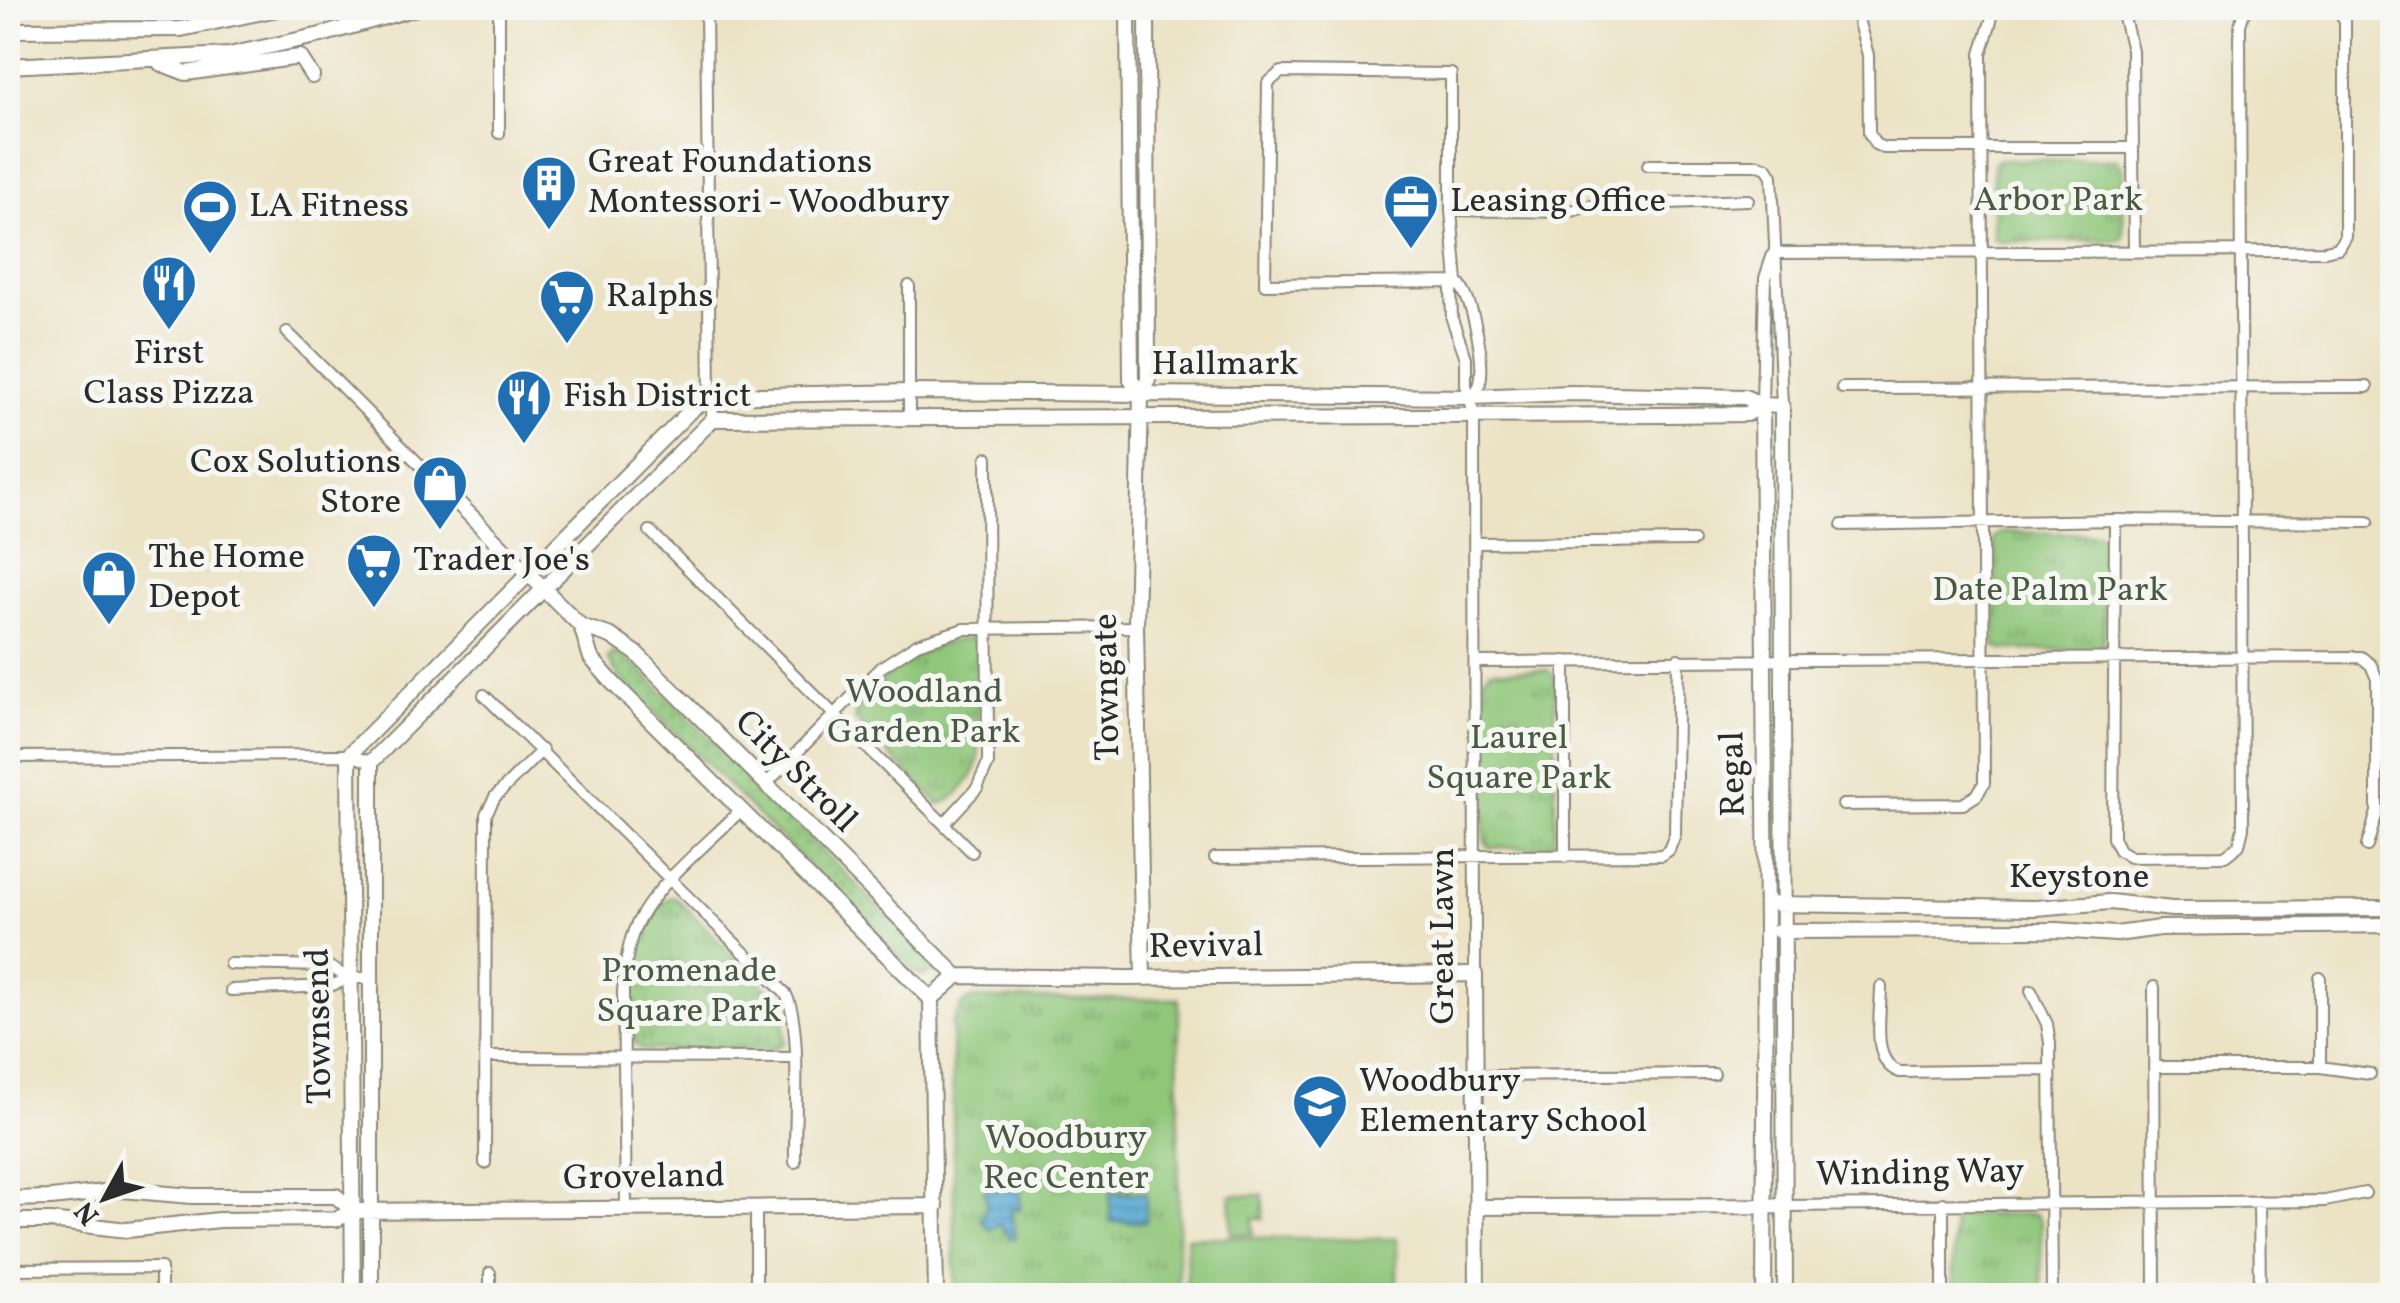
<svg xmlns="http://www.w3.org/2000/svg" width="2400" height="1303" viewBox="0 0 2400 1303" font-family="Vollkorn,serif">
	<style>
		.grass { fill: url(#grass-dots); stroke: #5d7852; stroke-width: 2.5 }
		.park { fill: url(#park-tufts); stroke: #5d7852; stroke-width: 2.5 }
		.garden { fill: #8fc679; stroke: #5d7852; stroke-width: 2.5 }
		.water { fill: url(#water-rules); stroke: #406a7e; stroke-width: 2.5 }
		.lines { fill: none; stroke-linecap: round; stroke-linejoin: round }
		.street-casing { stroke: #8c8778; stroke-width: 14 }
		.secondary-casing { stroke: #8c8778; stroke-width: 18 }
		.street { stroke: #fff; stroke-width: 10 }
		.secondary { stroke: #fff; stroke-width: 14 }
		.labels { text-anchor: middle; dominant-baseline: central; stroke-width: 10; stroke-linejoin: round; paint-order: stroke }
		.poi-label { font-size: 35px; fill: #2b2b2b; stroke: #f6f6f2; text-anchor: start }
		.park-label { font-size: 35px; fill: #495a42; stroke: #f6f6f2 }
		.street-label { font-size: 35px; fill: #2b2b2b; stroke: #f6f6f2 }
	</style>
	<defs>
		<pattern id="grass-dots" width="8" height="8" patternUnits="userSpaceOnUse" patternTransform="scale(2.5)"><rect width="8" height="8" fill="#8fc679"/><path d="M2 2h.1M6 6h.1" fill="none" stroke="#75a163" stroke-width="1.8" stroke-linecap="round"/></pattern>
		<pattern id="park-tufts" width="24" height="20" patternUnits="userSpaceOnUse" patternTransform="scale(2.5)"><rect width="24" height="20" fill="#8fc679"/><path d="M3 7l-1-3M5 7V3M7 7l1-3M15 17l-1-3M17 17v-4M19 17l1-3" fill="none" stroke="#75a163"/></pattern>
		<pattern id="water-rules" width="6" height="5" patternUnits="userSpaceOnUse" patternTransform="scale(2.5)"><rect width="6" height="5" fill="#56a8d1"/><path d="M0 2.5h6" fill="none" stroke="#4789aa"/></pattern>
	</defs>
	<rect width="100%" height="100%" fill="#f6f6f2"/>
	<filter id="ink" filterUnits="userSpaceOnUse"><feTurbulence type="fractalNoise" baseFrequency=".01" numOctaves="2"/><feDisplacementMap in="SourceGraphic" scale="20" xChannelSelector="R" yChannelSelector="G"/><feConvolveMatrix kernelMatrix="1 2 1 2 8 2 1 2 1" color-interpolation-filters="sRGB"/></filter>
	<filter id="wash" filterUnits="userSpaceOnUse"><feTurbulence type="fractalNoise" baseFrequency=".0048" numOctaves="4" result="noise"/><feDisplacementMap in="SourceGraphic" scale="40" xChannelSelector="R" yChannelSelector="G"/><feGaussianBlur stdDeviation="2.25" result="paint"/><feColorMatrix in="noise" values="0 0 0 0 0 0 0 0 0 0 0 0 0 0 0 0 0 1.4 0 .05"/><feComposite in="paint" operator="in"/></filter>
	<g filter="url(#wash)">
		<rect width="100%" height="100%" fill="#ece3c5"/>
		<!-- grass -->
		<path class="grass" d="M614,652L639,668L915,943L932,965V972L924,976L917,974L634,692L619,677L608,658Z"/>
		<!-- park -->
		<path class="park" d="M2117,159L2124,170L2123,235L2121,240L2001,242L1993,238V166L1997,160Z
			M2006,532L2100,534L2103,542L2104,644L2097,650H2003L1995,646L1996,555L1993,540L1996,535Z
			M971,638L979,646V761C974,777 956,801 939,804L856,721L855,709C888,672 920,643 971,638Z
			M1491,670H1548L1555,678V841L1547,847L1490,848L1484,839L1483,678Z
			M674,896L777,999L784,1013L785,1042L773,1049L643,1050L634,1043C622,1007 634,913 674,896Z
			M971,999H1179L1178,1295H955L952,1024L961,1006Z
			M1231,1195H1263V1218L1253,1219V1234H1231Z
			M2036,1214L2041,1222L2042,1295L1953,1296V1220L1958,1215Z"/>
		<!-- garden -->
		<path class="garden" d="M1187,1237L1397,1239V1295H1186Z"/>
		<!-- water -->
		<path class="water" d="M1020,1185V1209L1011,1210L1015,1238L1009,1237L999,1224L990,1230L981,1220L987,1204L984,1190Z
			M1110,1193H1146V1222H1110Z"/>
	</g>
	<g filter="url(#ink)">
		<g class="lines">
			<!-- street casing -->
			<g class="street-casing">
				<path id="street" d="M706,8L710,396L713,419
					M2124,18L2132,50L2134,251
					M1859,23L1868,55L1869,133L1875,144L1884,148H2132
					M499,133V8
					M1648,165H1759L1767,168L1772,176L1782,406
					M1451,210L1568,212L1589,206L1748,200
					M1774,253L2325,251L2338,248L2345,236V20L2336,8
					M1457,282L1265,284L1268,83L1281,72L1451,74V210L1457,282L1451,290L1452,319L1466,358V385L1474,414L1475,974
					M1457,282C1473,298 1485,360 1480,383C1479,388 1475,392 1472,397
					M287,332L442,487
					M1842,388L2367,387
					M1762,405L1765,278L1773,254
					M909,416V286
					M2115,520L2113,838L2119,850L2130,857L2225,856L2239,845L2243,828L2240,25L2243,15L2249,8
					M1842,525L2115,520L2368,522
					M650,531L972,852
					M1474,543L1693,541
					M1565,661V857
					M1475,662L2361,657L2371,665L2377,679V812L2367,846
					M484,695L785,993C803,1021 794,1125 795,1162
					M8,757L349,755L371,762
					M766,784L880,668L917,644L964,629L1136,627
					M1843,805L1963,804L1977,795L1984,783L1981,54L1991,21
					M944,824L977,788L988,763L987,458
					M1215,858L1662,855L1669,850L1675,834L1678,659
					M230,964L328,966L349,978
					M2320,978V1067
					M1881,987C1881,1013 1870,1063 1900,1072L2051,1070
					M2154,987L2155,1296
					M231,990L330,986L349,978H371
					M2031,991L2047,1024L2050,1043L2052,1296
					M485,1057L794,1058
					M2154,1067H2320L2370,1074
					M1475,1076L1714,1074
					M485,1163L486,814L495,797L542,750
					M2259,1201L2260,1296
					M1943,1203V1296
					M626,1206L623,991C625,972 626,954 632,936C647,890 707,845 741,810
					M756,1206V1296
					M1784,1206L2325,1201L2365,1193
					M8,1269L161,1268V1296
					M490,1273V1296"/>
			</g>
			<!-- secondary casing -->
			<g class="secondary-casing">
				<path id="secondary" d="M1128,8L1131,380L1141,394
					M8,30L181,29L282,8
					M160,63L186,73L300,57L312,76
					M8,66L229,55L321,35L416,8
					M1762,405L1766,931L1764,1296
					M442,487L581,626L611,636L636,653L957,976
					M581,626L591,658L613,683L931,999
					M1776,904L2035,908L2110,902L2172,909L2392,908
					M1779,931L2058,930L2116,934L2160,928L2392,925
					M1143,978L1136,627L1141,394L1148,380L1147,8
					M8,1199L51,1198L122,1190L192,1196H336L353,1211
					M1476,1207L1784,1206
					M8,1221H50L127,1230L219,1220L337,1219L353,1211L936,1206
					M353,1296L349,755L691,410L710,396L908,392L1472,397L1571,393L1745,397L1762,405L1782,406L1785,1296
					M371,1296V762L713,419L1668,415L1747,414L1762,405
					M936,1296L931,999L957,976L1125,978L1475,974L1477,1296"/>
			</g>
			<!-- street -->
			<use href="#street" class="street"/>
			<!-- secondary -->
			<use href="#secondary" class="secondary"/>
		</g>
	</g>
	<!-- icons -->
	<defs>
		<g id="building-pin" transform="scale(2.875)"><path d="M0 17L-7.5 6A9.5 9.5 0 1 1 7.5 6Z" fill="#1f6fb2" stroke="#f6f6f2"/><path d="M-4-6H4V6H1V3H-1V6H-4ZM-2.5-4.3h1.7v1.8h-1.7ZM.8-4.3h1.7v1.8H.8ZM-2.5-1h1.7V.8h-1.7ZM.8-1h1.7V.8H.8Z" fill="#fff"/></g>
		<g id="office-pin" transform="scale(2.875)"><path d="M0 17L-7.5 6A9.5 9.5 0 1 1 7.5 6Z" fill="#1f6fb2" stroke="#f6f6f2"/><path d="M-6-3h4V-5.5h4V-3h4V5H-6ZM-1-4.5V-3h2v-1.5ZM-6 0V1H6V0Z" fill="#fff"/></g>
		<g id="stadium-pin" transform="scale(2.875)"><path d="M0 17L-7.5 6A9.5 9.5 0 1 1 7.5 6Z" fill="#1f6fb2" stroke="#f6f6f2"/><path d="M0-5a6.5 5 0 1 0 0 10a6.5 5 0 1 0 0-10ZM-3.5-1.8h7v3.6h-7Z" fill="#fff"/></g>
		<g id="restaurant-pin" transform="scale(2.875)"><path d="M0 17L-7.5 6A9.5 9.5 0 1 1 7.5 6Z" fill="#1f6fb2" stroke="#f6f6f2"/><path d="M-5-6h1v4h1v-4h1v4h1v-4h1v5L-1.5 .5V6h-2V.5L-5-1ZM5-6V6H3V1.5H1.5Q1.5-4 5-6Z" fill="#fff"/></g>
		<g id="supermarket-pin" transform="scale(2.875)"><path d="M0 17L-7.5 6A9.5 9.5 0 1 1 7.5 6Z" fill="#1f6fb2" stroke="#f6f6f2"/><path d="M-6-5.5h2.5l.6 2H6L4.5 2H-2.5L-4.4-4H-6ZM-1.5 3.2a1.3 1.3 0 1 0 .1 0ZM3 3.2a1.3 1.3 0 1 0 .1 0Z" fill="#fff"/></g>
		<g id="shop-pin" transform="scale(2.875)"><path d="M0 17L-7.5 6A9.5 9.5 0 1 1 7.5 6Z" fill="#1f6fb2" stroke="#f6f6f2"/><path d="M-5-2.5h2.3a2.7 3.5 0 0 1 5.4 0H5L5.5 6h-11ZM-1.5-2.5h3a1.5 2.3 0 0 0-3 0Z" fill="#fff"/></g>
		<g id="school-pin" transform="scale(2.875)"><path d="M0 17L-7.5 6A9.5 9.5 0 1 1 7.5 6Z" fill="#1f6fb2" stroke="#f6f6f2"/><path d="M0-5L7-2L0 1L-7-2ZM-4 1L0 2.5L4 1V4Q0 6-4 4Z" fill="#fff"/></g>
	</defs>
	<g fill-rule="evenodd">
		<use href="#building-pin" x="549" y="183"/>
		<use href="#office-pin" x="1411" y="202"/>
		<use href="#stadium-pin" x="210" y="207"/>
		<use href="#restaurant-pin" x="169" y="283"/>
		<use href="#supermarket-pin" x="567" y="297"/>
		<use href="#restaurant-pin" x="524" y="397"/>
		<use href="#shop-pin" x="440" y="483"/>
		<use href="#supermarket-pin" x="374" y="561"/>
		<use href="#shop-pin" x="109" y="578"/>
		<use href="#school-pin" x="1320" y="1102"/>
	</g>
	<g class="labels">
		<!-- poi labels -->
		<g class="poi-label">
			<text x="588" y="163">Great Foundations<tspan x="588" dy="40">Montessori - Woodbury</tspan></text>
			<text x="1450" y="202">Leasing Office</text>
			<text x="249" y="207">LA Fitness</text>
			<text x="606" y="297">Ralphs</text>
			<text x="169" y="354" text-anchor="middle">First<tspan x="169" dy="40">Class Pizza</tspan></text>
			<text x="563" y="397">Fish District</text>
			<text x="401" y="463" text-anchor="end">Cox Solutions<tspan x="401" dy="40">Store</tspan></text>
			<text x="148" y="558">The Home<tspan x="148" dy="40">Depot</tspan></text>
			<text x="413" y="561">Trader Joe's</text>
			<text x="1359" y="1082">Woodbury<tspan x="1359" dy="40">Elementary School</tspan></text>
		</g>
		<!-- park labels -->
		<g class="park-label">
			<text x="2058" y="201">Arbor Park</text>
			<text x="2050" y="591">Date Palm Park</text>
			<text x="924" y="693">Woodland<tspan x="924" dy="40">Garden Park</tspan></text>
			<text x="1519" y="739">Laurel<tspan x="1519" dy="40">Square Park</tspan></text>
			<text x="689" y="972">Promenade<tspan x="689" dy="40">Square Park</tspan></text>
			<text x="1066" y="1139">Woodbury<tspan x="1066" dy="40">Rec Center</tspan></text>
		</g>
		<!-- street labels -->
		<g class="street-label">
			<text x="1225" y="365">Hallmark</text>
			<text transform="translate(1108 687) rotate(-91)">Towngate</text>
			<text transform="translate(795 772) rotate(45)">City Stroll</text>
			<text transform="translate(1734 774) rotate(-91)">Regal</text>
			<text x="2079" y="878">Keystone</text>
			<text transform="translate(1444 936) rotate(-90)">Great Lawn</text>
			<text transform="translate(1206 947) rotate(-1)">Revival</text>
			<text transform="translate(320 1026) rotate(-91)">Townsend</text>
			<text transform="translate(1920 1174) rotate(-1)">Winding Way</text>
			<text transform="translate(644 1178) rotate(-1)">Groveland</text>
		</g>
	</g>
	<!-- margin -->
	<rect width="2400" height="1303" fill="none" stroke="#f6f6f2" stroke-width="40"/>
	<!-- north arrow -->
	<g transform="translate(105 1198) rotate(230)" stroke="#f6f6f2" stroke-width="8" paint-order="stroke">
	<path d="M0-8L18 38L0 25L-18 38Z" fill="#2b2b2b"/>
	<text y="-15" font-size="28" font-weight="bold" text-anchor="middle" fill="#2b2b2b">N</text>
	</g>
</svg>
